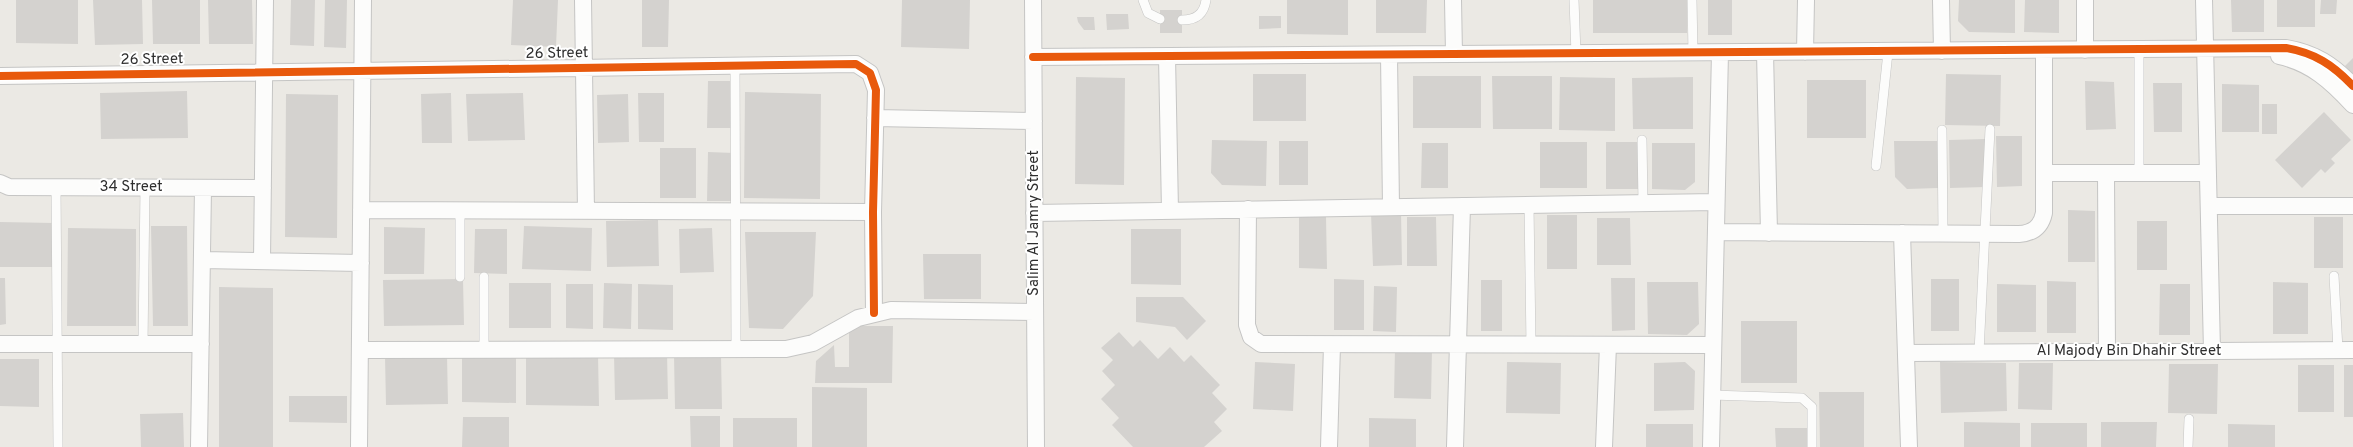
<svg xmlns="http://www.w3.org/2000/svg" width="2353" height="447" viewBox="0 0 2353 447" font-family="Overpass,sans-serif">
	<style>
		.building { fill: #d4d2cf }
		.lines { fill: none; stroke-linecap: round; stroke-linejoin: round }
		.lane-casing { stroke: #c5c5c4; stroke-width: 10 }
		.street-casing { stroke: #c5c5c4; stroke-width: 18 }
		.lane { stroke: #fcfcfb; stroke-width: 9 }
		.street { stroke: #fcfcfb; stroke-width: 16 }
		.cycleway-casing { stroke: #fff; stroke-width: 11 }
		.cycleway { stroke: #e8590c; stroke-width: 8 }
		.labels { text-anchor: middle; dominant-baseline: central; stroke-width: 4; stroke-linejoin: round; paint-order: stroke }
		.street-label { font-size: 15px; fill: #2e2e2e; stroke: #fff }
	</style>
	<rect width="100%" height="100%" fill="#ebe9e4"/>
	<!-- building -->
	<path class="building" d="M16,0H78V44L16,43Z
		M93,0H142L143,44L95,45Z
		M152,0H200V44H153Z
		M208,0H252L253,44H209Z
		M291,0H315L314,46L290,45Z
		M325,0H347L346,48L324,47Z
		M513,0H558L556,47L511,45Z
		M642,0H669L668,47H642Z
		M902,0H970L969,49L901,47Z
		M1287,0H1348V35L1287,34Z
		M1376,0H1427L1426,33H1376Z
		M1593,0H1687V33H1593Z
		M1708,0H1732V35H1708Z
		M1959,0H2015V33L1969,32L1958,21Z
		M2025,0H2059V33L2024,32Z
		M2231,0H2264V32H2232Z
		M2277,0H2315V27H2277Z
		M2321,0H2337L2336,14H2320Z
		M1160,10H1182V33H1160Z
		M1106,14H1128L1129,29L1107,30Z
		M1259,16H1281V28L1259,29Z
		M1077,17H1094L1095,30H1084L1078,22Z
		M2353,58V75L2345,66Z
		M1253,74H1306V121H1253Z
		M1946,74L2001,75L2000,126L1945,125Z
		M1413,76H1481V128H1413Z
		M1492,76H1552V129H1493Z
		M1076,77L1125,78L1124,185L1075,184Z
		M1560,77L1615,78V131L1559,130Z
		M1693,77V129H1633L1632,78Z
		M1807,80H1866V138H1807Z
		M708,81H731V128H707Z
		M2085,81L2114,82L2116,129L2086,130Z
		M2153,83H2182V132H2154Z
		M2222,84L2259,85V132H2222Z
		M187,91L188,138L101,139L100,93Z
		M745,92L821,94L820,199L744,198Z
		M451,93L452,143H422L421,94Z
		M523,93L525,140L468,141L466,94Z
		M638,93H664V142H639Z
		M286,94L338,95L337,238L285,237Z
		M628,94L629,142L598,143L597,95Z
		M2262,104H2277V134H2262Z
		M2324,112L2351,140L2331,159L2335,163L2325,173L2321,169L2302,188L2275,160Z
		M1996,136H2022V186L1997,187Z
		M1985,139V187L1950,188L1949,140Z
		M1212,140L1267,141L1266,186L1222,185L1211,173Z
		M1279,141H1308V185H1279Z
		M1894,141H1938V188L1907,189L1895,177Z
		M1540,142H1587V188H1540Z
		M1606,142H1640L1639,189H1606Z
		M1422,143H1448V188H1421Z
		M1652,143H1695V182L1685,190L1652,189Z
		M660,148H696V198H660Z
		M708,152L734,153L733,201H707Z
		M2068,210L2095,211V262H2068Z
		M1401,212L1402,265L1373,266L1371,213Z
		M1547,215H1577V269H1547Z
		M1299,217H1326L1327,269L1299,268Z
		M1407,217H1436L1437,266H1407Z
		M2314,217H2343V268H2314Z
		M1597,218H1630L1631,265H1597Z
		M658,220L659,266L607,267L606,221Z
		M2137,221H2167V270H2137Z
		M0,222L54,223L53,267H0Z
		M151,226H187L188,326H153Z
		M524,226L592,228L591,271L522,269Z
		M384,227L425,228L424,274H384Z
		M68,228L136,229V326H67Z
		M712,228L714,272L680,273L679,229Z
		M475,229H507V274L474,273Z
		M1131,229H1181V285L1131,284Z
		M745,232H816L813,296L783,329L749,328Z
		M923,254H981V299H924Z
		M0,278H5L6,324L0,325Z
		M1611,278H1635V330L1612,331Z
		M463,279L464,325L384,326L383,280Z
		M1334,279L1364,280V330H1334Z
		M1931,279H1959V331H1931Z
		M1481,280H1502V331H1481Z
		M2047,281L2076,282V333H2047Z
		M1647,282H1698L1699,324L1687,335L1648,334Z
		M2273,282L2308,283V334H2273Z
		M509,283H551V328H509Z
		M604,283L632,284L631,329L603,328Z
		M566,284H593V329L566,328Z
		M638,284L673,285V330L638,329Z
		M1997,284L2036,285V332H1997Z
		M2160,284H2190V335H2159Z
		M1374,286L1397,287L1396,332L1373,331Z
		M219,287L273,288V447H219Z
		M1136,297H1183L1206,321L1187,340L1175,327L1136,322Z
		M1741,321H1797V383H1741Z
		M849,326H893L892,383H815L816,361L834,345L835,367H849Z
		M1119,332L1133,347L1140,340L1158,359L1170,347L1184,362L1191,355L1220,385L1212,393L1227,409L1214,422L1222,431L1204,447H1133L1112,425L1119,418L1101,399L1115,385L1102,371L1113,360L1101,348Z
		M1395,348L1432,349L1431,399L1394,398Z
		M462,352L516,353V403L462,402Z
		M667,353L668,399L615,400L614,354Z
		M447,355L448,404L386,405L385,356Z
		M526,355H598L599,406L526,405Z
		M674,355H721L722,409H675Z
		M0,359H39V407L0,406Z
		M1255,362L1295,364L1293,411L1253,409Z
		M1507,362L1561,363L1560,414L1506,413Z
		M1685,362L1695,371L1694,410L1654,411V363Z
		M1940,362L2006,363L2007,411L1941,413Z
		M2019,363H2053L2052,410L2018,409Z
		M2169,364H2218L2217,414L2168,413Z
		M2298,365H2334V412H2298Z
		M2344,365H2353V417H2344Z
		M812,387L867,388V447H812Z
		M1819,392H1864V447H1820Z
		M289,396H347V423L289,422Z
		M183,413L184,447H141L140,414Z
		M690,416H720V447H691Z
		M463,417H509V447H462Z
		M733,418H797V447H733Z
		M1369,418L1416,419V447H1369Z
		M1964,422L2020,423V447H1964Z
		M2101,422H2157L2156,447H2101Z
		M2031,423H2087V447H2031Z
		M1646,424H1693V447H1646Z
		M2228,424L2275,425V447H2228Z
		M1775,428H1807V447H1776Z"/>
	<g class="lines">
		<!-- lane casing -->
		<g class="lane-casing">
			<path id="lane" d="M1143,0L1148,13L1160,19
				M1574,0L1576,54
				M1692,0L1693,53
				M1182,20C1196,20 1204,14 1206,0
				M735,65L736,349
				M1942,130L1943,233
				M1642,140L1643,203
				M1876,166L1888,52
				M2139,173V50
				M56,187L58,447
				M1529,205L1531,345
				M460,210V277
				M2334,276L2338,350
				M143,344L145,188
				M484,350V277
				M1979,352L1990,129
				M1712,395L1802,398L1812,407V447
				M2188,447L2189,419"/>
		</g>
		<!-- street casing -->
		<g class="street-casing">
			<path id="street" d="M583,0L586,211
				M1033,0L1036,447
				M1453,0L1454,54
				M1941,0L1942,51
				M2204,0L2212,351
				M2085,50V0
				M1765,52L1769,233
				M1805,52L1806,0
				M1389,55L1391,207
				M1167,56L1170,211
				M2279,56C2311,63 2331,81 2353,105
				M1033,57L2286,48C2315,53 2333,65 2353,86
				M0,76L856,64L870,73L876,90L873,212L874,313
				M875,118L1034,121
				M2044,173H2208
				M2106,173L2107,352
				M0,183L9,187L263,188
				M2209,206H2353
				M1248,209L1247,325L1251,337L1261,344L1713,345
				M361,210L873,212
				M1034,213L1716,202
				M1716,232L2019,234C2033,233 2041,227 2044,213V51
				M1902,233L1909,447
				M202,260L361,263
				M262,261L265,0
				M0,344H201
				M360,350L786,349L813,343L858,318L891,310L1035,312
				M1906,353L2353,350
				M199,447L203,188
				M359,447L363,0
				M1329,447L1332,345
				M1455,447L1462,206
				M1604,447L1608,345
				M1711,447L1720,53"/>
		</g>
		<!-- lane -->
		<use href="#lane" class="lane"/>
		<!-- street -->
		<use href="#street" class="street"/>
		<!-- cycleway casing -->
		<g class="cycleway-casing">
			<path id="cycleway" d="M1033,57L2286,48C2315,53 2333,65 2353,86
				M0,76L856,64L870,73L876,90L873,212L874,313"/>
		</g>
		<!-- cycleway -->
		<use href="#cycleway" class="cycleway"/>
	</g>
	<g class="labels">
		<!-- street labels -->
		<g class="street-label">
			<text transform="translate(557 54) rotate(-1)">26 Street</text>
			<text transform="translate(152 60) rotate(-1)">26 Street</text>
			<text x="131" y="187">34 Street</text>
			<text transform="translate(1034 223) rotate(-90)">Salim Al Jamry Street</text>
			<text x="2129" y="351">Al Majody Bin Dhahir Street</text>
		</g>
	</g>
</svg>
